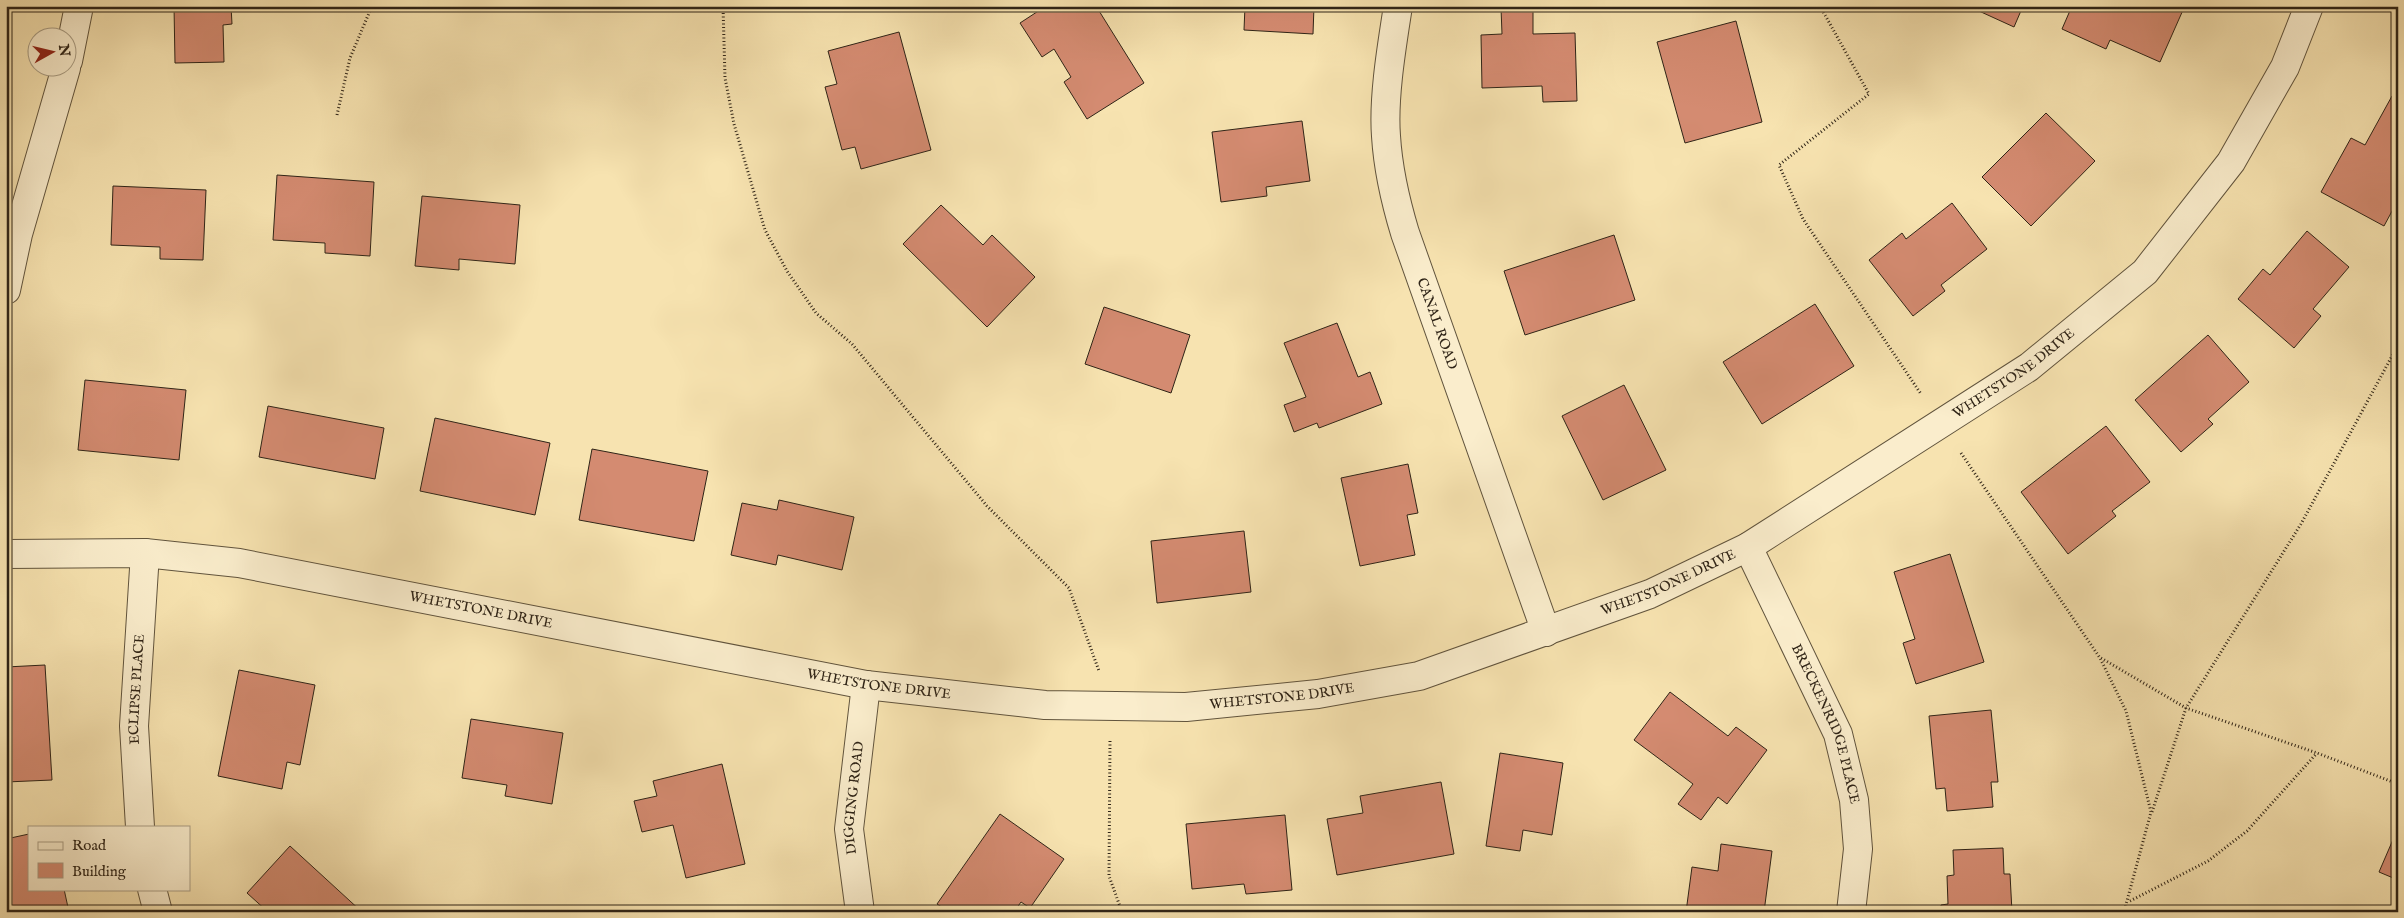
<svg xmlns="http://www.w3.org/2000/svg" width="2404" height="918" viewBox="0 0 2404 918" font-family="'IM FELL English',serif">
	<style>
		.building { fill: #d48b71; stroke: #2f2417 }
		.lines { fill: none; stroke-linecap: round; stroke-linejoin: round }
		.street-casing { stroke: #61543d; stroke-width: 30 }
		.path { stroke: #2f2417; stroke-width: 3; stroke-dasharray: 1 2.5; stroke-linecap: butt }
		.street { stroke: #faedcc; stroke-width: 28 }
		.labels { text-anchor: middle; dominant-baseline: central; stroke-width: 4; stroke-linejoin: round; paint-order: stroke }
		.street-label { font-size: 14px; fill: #2f2417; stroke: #faedcc }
	</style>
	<rect width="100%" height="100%" fill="#f7e3b0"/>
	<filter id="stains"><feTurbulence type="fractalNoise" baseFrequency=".004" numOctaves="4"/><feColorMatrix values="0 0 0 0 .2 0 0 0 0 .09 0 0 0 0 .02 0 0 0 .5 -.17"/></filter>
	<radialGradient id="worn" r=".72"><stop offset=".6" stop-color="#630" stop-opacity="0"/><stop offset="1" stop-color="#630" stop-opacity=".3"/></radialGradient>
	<!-- building -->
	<path class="building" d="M174,6H231L232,24L223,25L224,62L175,63Z
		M1046,6H1096L1144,83L1087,119L1064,82L1071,77L1054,49L1042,57L1020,23Z
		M1245,6H1314L1313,34L1244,30Z
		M1968,6H2023L2014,27Z
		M2072,6H2176L2183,10L2160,62L2110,40L2106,49L2062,29Z
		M1533,7V34L1575,33L1577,101L1543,102L1542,86L1482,88L1481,35L1502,34L1501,8Z
		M1736,21L1762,122L1685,143L1657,42Z
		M899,32L931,150L861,169L855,147L842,150L825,87L837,84L828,51Z
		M2392,96L2398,99V200L2384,226L2321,192L2351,138L2365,145Z
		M2046,113L2095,161L2031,226L1982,177Z
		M1302,121L1310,181L1266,187L1267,196L1221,202L1212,132Z
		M277,175L374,182L370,256L325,253V243L273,240Z
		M113,186L206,190L203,260L160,259V247L111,245Z
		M422,196L520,205L515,264L459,259V270L415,266Z
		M1952,203L1987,249L1941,285L1945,291L1913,316L1869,260L1902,233L1906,239Z
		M941,205L983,245L992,235L1035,277L987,327L903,244Z
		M2307,231L2349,267L2313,309L2321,316L2294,348L2238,299L2263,269L2270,275Z
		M1614,235L1635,300L1525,335L1504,271Z
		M1815,304L1854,366L1762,424L1723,362Z
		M1104,307L1190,335L1171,393L1085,364Z
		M1337,323L1358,377L1370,372L1382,404L1319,428L1317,423L1294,432L1284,405L1306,397L1284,343Z
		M2208,335L2249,382L2208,419L2213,424L2181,452L2135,400Z
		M85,380L186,390L179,460L78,450Z
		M1624,385L1666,470L1603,500L1562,416Z
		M268,406L384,428L375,479L259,457Z
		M435,418L550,443L535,515L420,491Z
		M2106,426L2150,482L2112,511L2116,516L2068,554L2021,492Z
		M592,449L708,471L694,541L579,520Z
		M1408,464L1418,513L1407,515L1415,555L1360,566L1341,478Z
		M779,500L854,517L842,570L778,555L776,565L731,555L742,503L777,510Z
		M1244,531L1251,592L1157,603L1151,541Z
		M1950,554L1984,662L1916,684L1903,643L1915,639L1894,572Z
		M45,665L52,780L6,782V667Z
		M239,670L315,685L300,765L287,762L282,789L218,776Z
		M1670,692L1728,736L1736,727L1767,750L1727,804L1718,797L1701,820L1678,804L1693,784L1634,740Z
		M1991,710L1998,782H1991L1993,807L1947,811L1945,788L1936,789L1929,716Z
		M471,719L563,733L552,804L505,796L507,785L462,778Z
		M1500,753L1563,763L1552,835L1523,830L1520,851L1486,846Z
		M722,764L745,864L686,878L673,825L642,832L634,801L657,796L653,781Z
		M1441,782L1454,854L1337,875L1327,819L1363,813L1360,796Z
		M1000,814L1064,859L1030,908L1021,902L1014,912H949L937,904Z
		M1285,815L1292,890L1246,894L1244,884L1192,889L1186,824Z
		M2398,828V880L2379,872Z
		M29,834V889H64L69,912H6V839Z
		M1721,844L1772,851L1764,912H1686L1692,867L1718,871Z
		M290,846L362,912H268L247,893Z
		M2003,848L2004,874H2010L2012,912H1941V905L1948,904L1947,876L1954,875L1953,850Z
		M2398,894V912H2390Z"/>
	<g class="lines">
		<!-- street casing -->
		<g class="street-casing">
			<g id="street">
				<path id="s1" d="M1398,6C1392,45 1383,97 1386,136C1388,169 1395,200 1405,233L1546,632"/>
				<path d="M68,61L79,6"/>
				<path d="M6,290L18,234L66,68"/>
				<path id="s2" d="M1748,547L1838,734L1854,800L1858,849L1851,912"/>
				<path id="s3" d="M6,554L145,553L239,563L866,685L1045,705L1186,707L1318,694L1419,676L1650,594L1748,547L2029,367L2145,272L2231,162L2285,67L2309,6"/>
				<path id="s4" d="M140,827L134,726L145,553"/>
				<path d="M152,889L158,912"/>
				<path id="s5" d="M860,912L849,829L866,685"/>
			</g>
		</g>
		<!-- path -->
		<path class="path" d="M570,6H577
			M723,6L725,78L734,124L765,230L787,271L816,313L852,344L987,506L1069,588L1099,671
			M1820,6L1869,94L1779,165L1803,219L1921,394
			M337,115L350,58L372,6
			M1961,453L2100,658L2126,711L2151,812L2124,912
			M2101,658L2186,708L2317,753L2398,784
			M1110,741L1109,876L1122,912
			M2152,812L2186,708L2301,524L2398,345
			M2130,901L2208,861L2247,831L2317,753"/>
		<!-- street -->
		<use href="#street" class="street"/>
	</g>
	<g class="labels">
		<!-- street labels -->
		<g class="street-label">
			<text stroke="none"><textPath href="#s1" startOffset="326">CANAL ROAD</textPath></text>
			<text stroke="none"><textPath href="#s3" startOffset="2100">WHETSTONE DRIVE</textPath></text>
			<text stroke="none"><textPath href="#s3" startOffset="1695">WHETSTONE DRIVE</textPath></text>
			<text stroke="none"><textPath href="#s3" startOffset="480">WHETSTONE DRIVE</textPath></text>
			<text stroke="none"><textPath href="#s3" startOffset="885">WHETSTONE DRIVE</textPath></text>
			<text stroke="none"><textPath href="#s4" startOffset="138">ECLIPSE PLACE</textPath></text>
			<text stroke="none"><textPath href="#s3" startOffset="1290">WHETSTONE DRIVE</textPath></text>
			<text stroke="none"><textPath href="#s2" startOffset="194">BRECKENRIDGE PLACE</textPath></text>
			<text stroke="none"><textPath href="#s5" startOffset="115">DIGGING ROAD</textPath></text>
		</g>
	</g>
	<!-- margin -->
	<rect width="2404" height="918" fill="none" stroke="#f7e3b0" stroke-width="25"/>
	<rect x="8" y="8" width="2389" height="903" fill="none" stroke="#2f2417" stroke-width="2.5"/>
	<rect x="12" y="12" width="2379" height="893" fill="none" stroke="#2f2417"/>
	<!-- legend -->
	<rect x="28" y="826" width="162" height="65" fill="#faedcc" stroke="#a99d84"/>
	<rect x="38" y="842" width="25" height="8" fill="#faedcc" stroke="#a99d84"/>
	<text x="72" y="850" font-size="15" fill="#2f2417">Road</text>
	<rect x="38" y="863" width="25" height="15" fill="#d48b71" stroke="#a99d84"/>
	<text x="72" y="876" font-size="15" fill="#2f2417">Building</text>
	<!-- north arrow -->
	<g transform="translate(52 52) rotate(82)"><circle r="24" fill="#faedcc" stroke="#a99d84"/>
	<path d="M0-4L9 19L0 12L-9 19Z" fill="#8f2418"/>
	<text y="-8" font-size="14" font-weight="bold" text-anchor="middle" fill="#2f2417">N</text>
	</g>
	<rect width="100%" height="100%" filter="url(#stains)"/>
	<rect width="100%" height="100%" fill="url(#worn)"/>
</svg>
